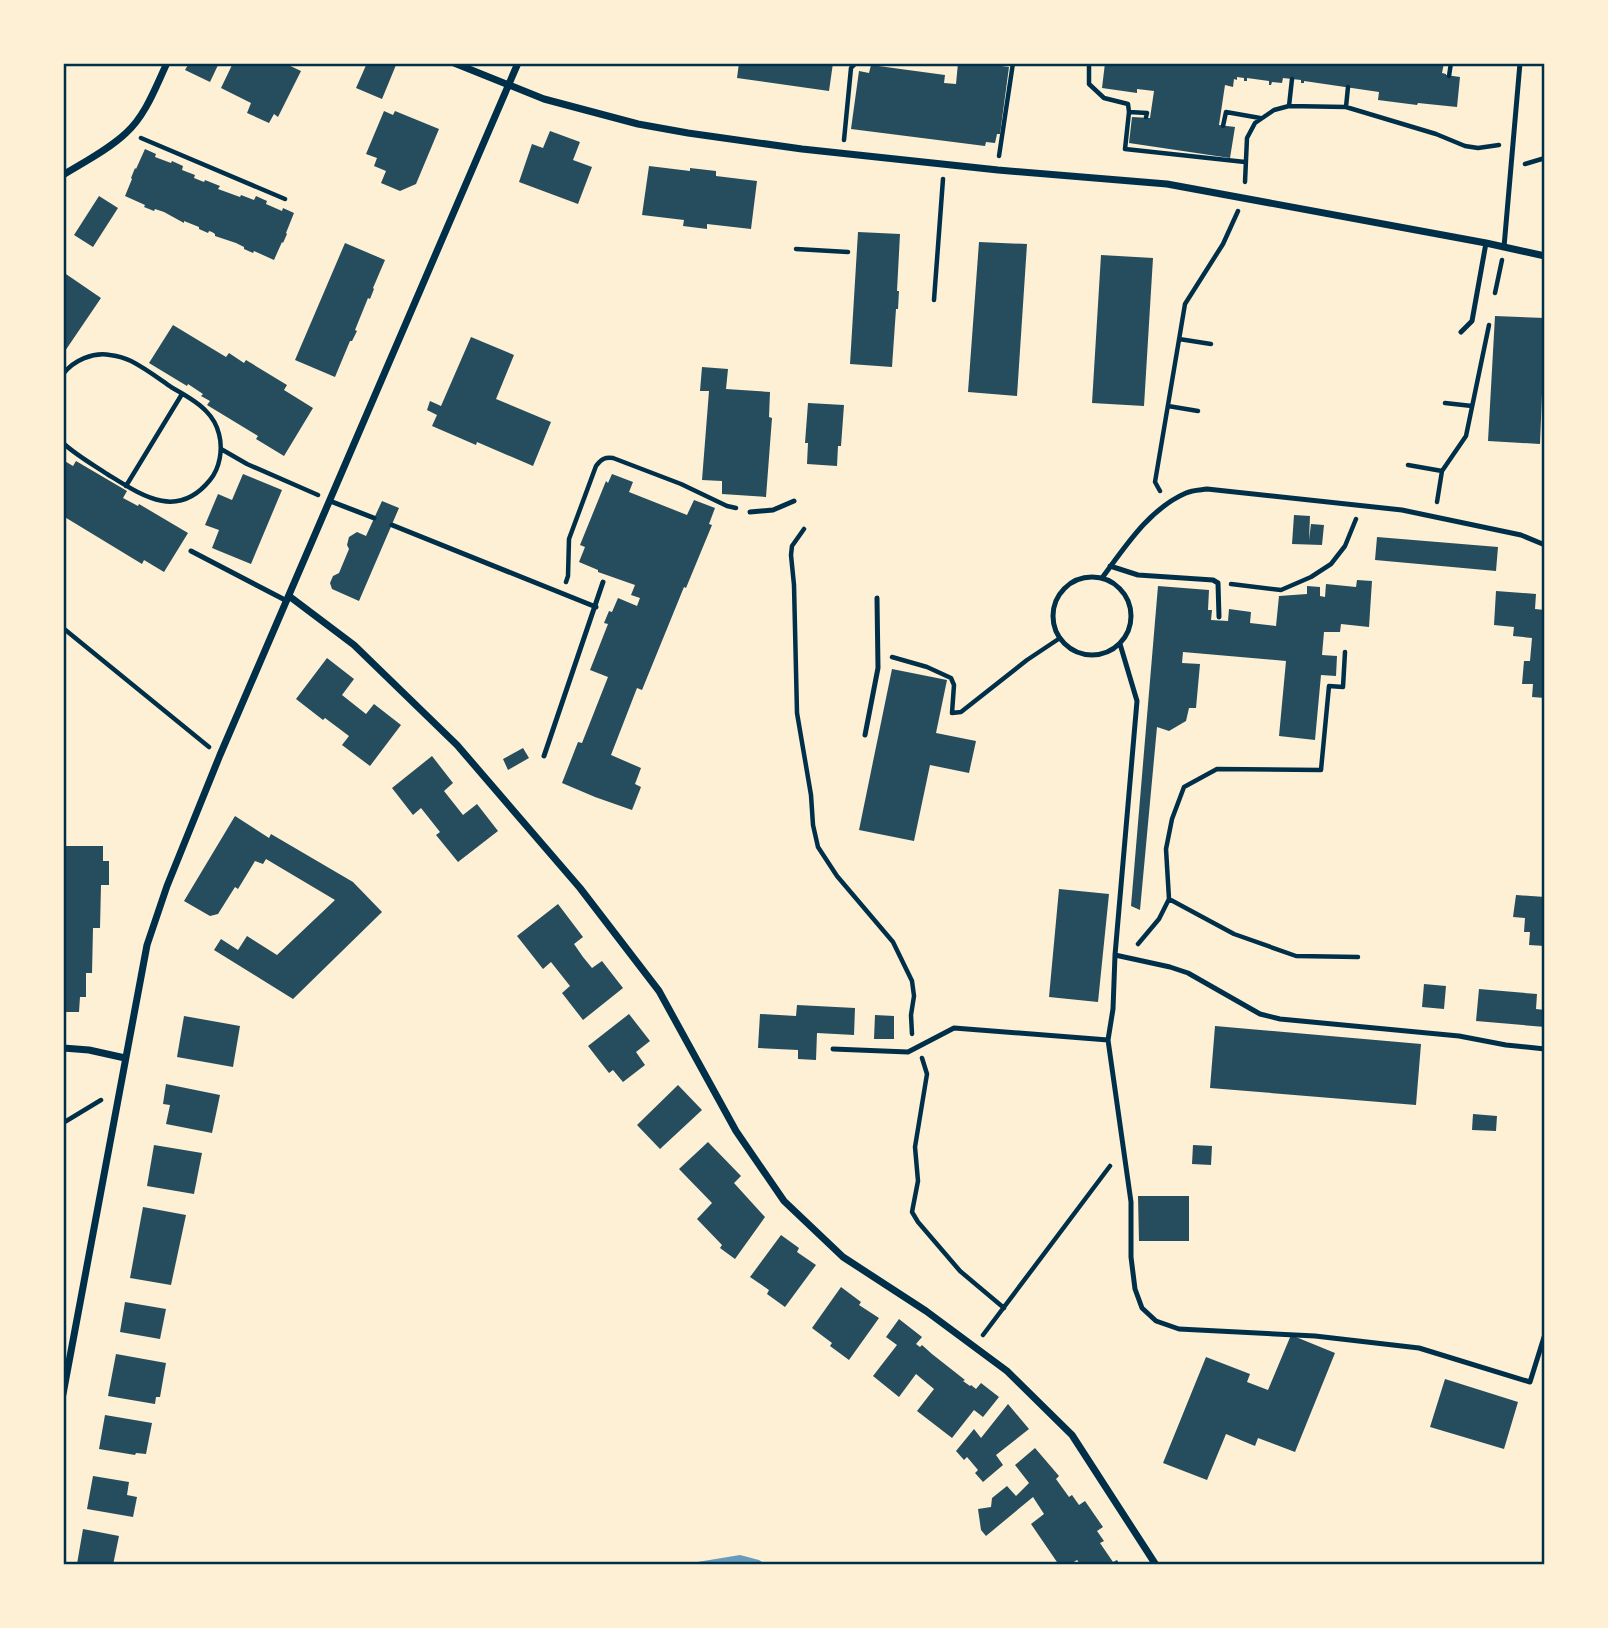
<svg xmlns="http://www.w3.org/2000/svg" width="1608" height="1628" viewBox="0 0 1608 1628" font-family="Manrope,sans-serif">
	<style>
		.water { fill: #669bbc }
		.building { fill: #264d5e }
		.lines { fill: none; stroke-linecap: round; stroke-linejoin: round }
		.path { stroke: #003049; stroke-width: 4.5 }
		.service { stroke: #003049; stroke-width: 5 }
		.minor { stroke: #003049; stroke-width: 7 }
		.neatline { fill: none; stroke: #003049; stroke-width: 2.5 }
	</style>
	<rect width="100%" height="100%" fill="#fdf0d5"/>
	<!-- water -->
	<path class="water" d="M740,1555L759,1560L767,1565H679Z"/>
	<!-- building -->
	<path class="building" d="M189,63H219L210,82L185,70Z
		M233,63H284L301,71L278,117L274,114L269,123L247,113L251,103L221,88Z
		M367,63H390L396,65L382,99L356,88Z
		M739,63H833L829,91L737,78Z
		M958,63H979L1009,67L1000,134H997L995,143L986,142L985,146L851,129L859,71L869,73L871,65L945,75L944,83L956,84Z
		M1105,63H1444L1442,73L1446,74V75L1460,77L1457,107L1418,103L1417,105L1378,100L1379,92L1311,82L1304,81V83H1301V80L1283,78L1282,83L1272,82L1271,85H1269V81L1247,78V81H1244V78L1237,77V80L1234,79L1233,87L1225,85L1219,125L1235,127L1230,158L1129,143L1132,117L1150,118L1154,91L1137,89V93L1102,88Z
		M384,111L393,115L395,111L439,129L416,184L400,191L381,183L386,171L374,166L377,158L366,154Z
		M550,131L580,142L573,160L592,167L578,204L519,182L532,144L543,148Z
		M145,149L156,154L155,157L171,163L172,161L183,166L182,170L195,175L194,178L204,182L205,180L220,186L218,189L240,197L241,195L254,200L256,196L267,201L266,204L282,211L283,208L294,213L286,233L287,234L283,243L282,242L274,260L254,251L253,253L244,249V247L236,243L215,236V234L212,232L209,231L208,233L199,229V227L184,221V223L164,212L155,209L154,211L144,207L145,205L125,196L132,179L131,178L135,168L136,169Z
		M649,166L690,171V168L716,171V176L757,181L751,229L707,224V229L683,226L684,220L642,215Z
		M99,196L118,208L93,247L74,235Z
		M858,232L900,234L897,291H899L898,309H896L892,367L850,364Z
		M979,242L1027,244L1017,396L968,392Z
		M345,243L385,260L373,288L374,289L370,299L368,298L355,330L357,331L352,341H350L335,377L295,360Z
		M1101,255L1153,258L1144,406L1092,403Z
		M63,272L101,298L63,354Z
		M1495,316L1545,318L1540,444L1488,441Z
		M173,325L226,357L229,353L244,363L246,360L287,385L284,390L313,408L284,456L256,439L258,436L207,405L210,401L201,396L203,394L188,384L187,386L149,363Z
		M471,337L514,355L496,399L551,422L533,466L477,442L476,445L432,426L437,415L427,410L430,401L441,406Z
		M702,367L728,369L726,389L770,392L769,417L772,418L766,497L722,494V481L702,480L709,391H700Z
		M808,403L844,405L841,446H838L837,466L807,464L808,443H805Z
		M63,460L73,466L76,461L127,491L123,498L138,506L139,504L188,533L164,572L144,560L142,564L63,516Z
		M243,474L282,490L251,564L212,548L219,530L205,525L218,494L232,500Z
		M612,474L633,482L629,492L687,515L694,500L715,508L709,524L712,525L686,588L684,587L642,690L637,688L611,755L641,768L635,784L641,787L632,810L595,797L562,783L578,742L582,743L608,677L590,670L608,624L604,623L609,611L612,612L618,598L637,606L640,598L631,595L635,585L598,572V570L579,562L585,547L580,545L606,481L608,483Z
		M382,501L399,508L359,601L332,589L330,583L333,576L339,573L349,549L347,545L349,537L357,532L366,536Z
		M1294,515L1310,516L1309,540L1311,524L1324,525L1322,545L1292,544Z
		M1377,537L1498,547L1496,571L1375,560Z
		M1357,580L1372,581L1369,627L1341,624L1340,632H1324L1322,655L1337,656L1336,676L1321,675L1315,740L1279,736L1286,661L1183,652L1182,663L1200,664L1196,708H1189L1186,721L1169,731L1157,727L1140,910L1131,906L1158,586L1209,590L1208,610H1212L1211,620L1228,621L1229,609L1251,612L1250,623L1276,626L1279,596L1307,594V586L1320,587V596L1325,597L1326,584L1356,587Z
		M1496,591L1536,594L1535,609L1545,610V698L1532,697L1533,684H1522L1524,661H1530L1532,638L1513,636L1514,627L1494,625Z
		M327,658L354,679L342,695L366,714L374,704L401,725L370,766L342,745L349,736L325,718L323,720L296,699Z
		M892,669L947,680L936,733L976,741L969,773L930,765L914,841L859,830Z
		M523,748L529,758L508,770L503,759Z
		M432,756L453,783L444,791L463,815L477,804L498,831L458,862L436,835L440,832L421,808L413,815L392,788Z
		M235,816L269,838L271,834L353,882L382,912L293,999L214,950L221,939L238,950L247,936L277,955L335,900L266,859L263,864L255,861L238,889L235,887L218,914L210,916L184,901Z
		M63,846H103V861H109V885H101L100,928H93L92,973H86V997H80L79,1012H63Z
		M1059,889L1109,894L1098,1002L1049,997Z
		M1516,895L1545,897V946L1529,945L1530,932H1524L1525,918L1513,917Z
		M558,904L583,937L574,944L583,957L592,968L602,961L623,988L583,1020L562,993L570,986L551,962L543,969L517,936Z
		M1424,984L1446,986L1444,1009L1422,1007Z
		M1479,989L1537,994L1536,1009L1545,1010V1027L1476,1021Z
		M797,1005L855,1008L854,1035L817,1033L816,1060L798,1059V1050L758,1048L760,1014L796,1016Z
		M629,1014L650,1041L636,1052L645,1065L623,1082L613,1070L609,1073L588,1046Z
		M875,1015L894,1016V1039H874Z
		M184,1016L240,1026L233,1067L177,1057Z
		M1215,1026L1421,1044L1416,1105L1210,1088Z
		M166,1084L220,1095L212,1133L166,1124L170,1105L163,1104Z
		M678,1085L702,1110L660,1149L637,1125Z
		M1473,1114L1497,1116L1496,1131L1472,1130Z
		M708,1142L741,1176L734,1183L765,1217L735,1259L720,1248L722,1245L697,1219L712,1203L679,1169Z
		M154,1145L202,1153L194,1194L147,1186Z
		M1193,1145L1212,1146L1211,1165L1192,1164Z
		M1138,1196H1189V1241H1139Z
		M143,1207L186,1215L171,1285L130,1278Z
		M781,1235L799,1248L797,1252L816,1265L785,1307L767,1294L769,1290L750,1277Z
		M841,1287L861,1302L859,1305L879,1318L849,1360L830,1346L832,1343L812,1328Z
		M125,1302L166,1309L160,1339L120,1332Z
		M899,1319L922,1337L916,1344L920,1347L922,1345L932,1354L965,1380L963,1381L970,1386L971,1385L976,1389L981,1383L999,1397L983,1417L974,1410L952,1438L917,1411L934,1389L916,1374L899,1397L873,1376L897,1345L886,1337Z
		M1291,1335L1335,1353L1295,1452L1258,1438L1255,1446L1226,1434L1207,1480L1163,1463L1206,1357L1250,1374L1247,1382L1268,1390Z
		M116,1354L166,1363L160,1397H156L155,1404L108,1396Z
		M1445,1379L1518,1402L1504,1449L1430,1427Z
		M1008,1404L1029,1429L996,1455L1003,1465L983,1482L975,1473L978,1470L967,1457L964,1460L956,1451L974,1429L981,1438Z
		M105,1415L152,1423L146,1454L136,1453L135,1455L99,1449Z
		M1035,1448L1059,1476L1056,1479L1069,1497L1072,1495L1079,1505L1085,1501L1103,1527L1097,1531L1104,1541L1100,1543L1113,1562L1117,1560L1120,1565H1081L1077,1560L1069,1565H1059L1031,1524L1044,1514L1033,1497L986,1536L981,1530L978,1509L991,1507L992,1498L1007,1486L1016,1496L1029,1483L1015,1465Z
		M93,1476L129,1482L127,1495L137,1497L133,1517L87,1509Z
		M83,1529L119,1536L113,1565L77,1564Z"/>
	<g class="lines">
		<!-- path -->
		<path class="path" d="M1089,63V84L1104,98L1128,104L1129,112
			M1449,76L1451,63
			M1289,106L1292,79
			M1346,107L1348,87
			M1146,117L1147,113L1129,112L1125,149L1245,162
			M1223,126L1226,112L1260,118
			M141,138L285,199
			M844,140L851,68L856,63
			M999,156L1013,63
			M1525,164L1545,158
			M1245,182L1247,138L1255,123L1274,110L1289,106L1346,107L1436,134L1465,146L1478,148L1499,145
			M796,249L848,252
			M1495,293L1502,260
			M934,300L943,179
			M1179,339L1211,344
			M63,374C74,360 93,352 110,355C117,356 125,358 131,361C145,368 158,378 171,387C183,394 197,401 206,411C212,417 217,426 219,434C223,449 220,468 210,480C177,521 141,495 107,474C92,464 76,455 63,443
			M1445,403L1472,406
			M1168,406L1198,411
			M221,449L247,464L318,495
			M1408,465L1442,471
			M126,486L182,394
			M1160,491L1155,482L1185,304L1223,244L1238,211
			M1437,502L1442,471L1466,436L1489,325
			M804,529L792,546L791,555L794,585L797,713L811,795L813,825L818,847L837,876L893,942L912,981L914,996L911,1015L912,1034
			M566,582L568,576L569,539L596,466C601,459 605,457 613,458L681,484L727,506L736,508
			M1231,584L1281,590L1311,577L1331,564L1345,546L1356,519
			M63,628L209,747
			M892,657L927,667L951,678L954,685L952,713L961,712L1027,660L1060,638
			M1169,899L1234,934L1296,956L1358,957
			M1138,944L1159,919L1169,899L1166,849L1172,819L1184,787L1217,769L1321,770L1329,686L1343,687L1345,652
			M922,1058L927,1074L915,1147L918,1181L912,1212L918,1222L960,1271L1004,1308
			M63,1123L101,1100
			M983,1335L1110,1166"/>
		<!-- service -->
		<path class="service" d="M1504,247L1520,63
			M1461,332L1472,321L1486,243
			M330,501L374,518
			M750,512L773,510L794,501
			M392,525L596,607
			M191,551L287,601
			M1110,566L1138,575L1213,580L1218,583L1219,617
			M1053 616a39 39 0 1 1 78 0a39 39 0 1 1-78 0Z
			M1102,578C1125,547 1149,509 1186,493C1192,490 1200,490 1207,489L1402,510L1521,535L1545,545
			M1120,644L1137,701L1115,955L1113,1009L1108,1040L1131,1202V1257L1135,1289L1142,1308L1156,1321L1179,1329L1315,1336L1419,1348L1530,1382L1545,1334
			M865,735L878,668L877,598
			M544,756L603,582
			M1115,955L1170,967L1188,973L1260,1014L1280,1019L1459,1036L1506,1045L1545,1049
			M833,1049L908,1052L954,1028L1108,1040"/>
		<!-- minor -->
		<path class="minor" d="M454,63L544,99L638,124L688,133L802,149L998,170L1167,184L1486,243L1545,256
			M63,175C84,162 108,150 126,133C146,115 156,86 167,63
			M289,596L354,645L457,745L580,888L659,991L736,1131L784,1201L843,1257L926,1311L1007,1371L1072,1435L1156,1565
			M63,1048L89,1050L125,1058
			M63,1394L147,945L167,886L220,755L518,63"/>
	</g>
	<!-- border -->
	<rect width="1608" height="1628" fill="none" stroke="#fdf0d5" stroke-width="130"/>
	<rect x="65" y="65" width="1478" height="1498" class="neatline"/>
</svg>
